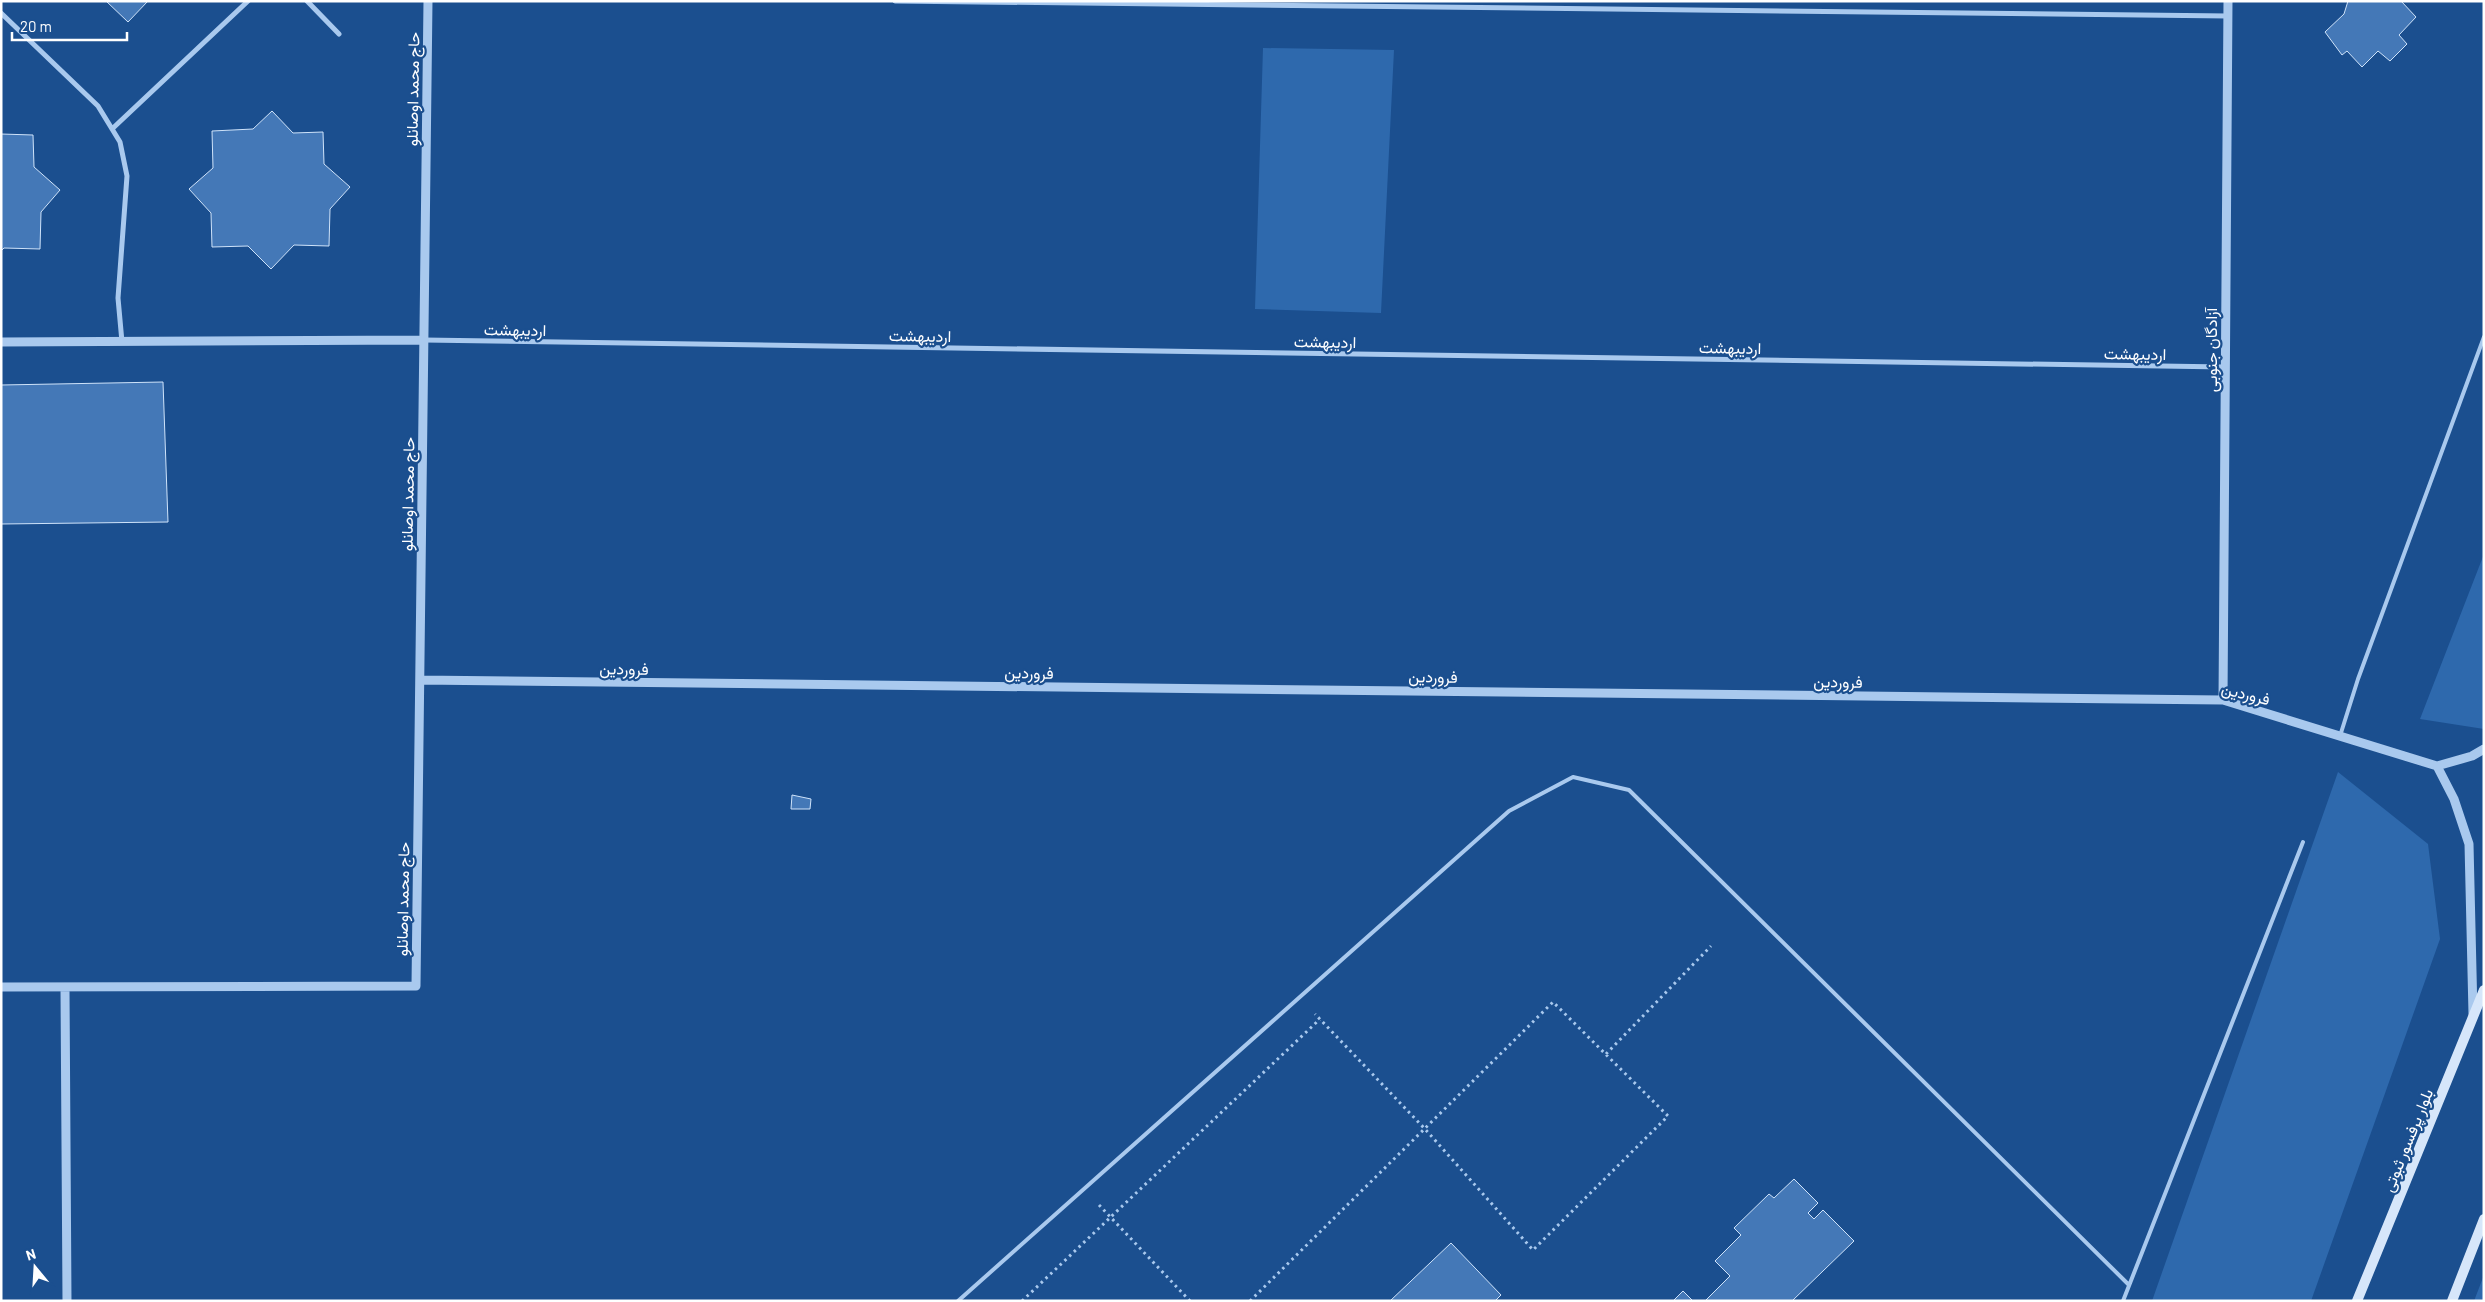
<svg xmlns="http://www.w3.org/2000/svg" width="2485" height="1302" viewBox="0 0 2485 1302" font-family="Barlow,Vazirmatn,sans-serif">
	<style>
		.green { fill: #2e69ad }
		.building { fill: #4478b7; stroke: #cfe3fa }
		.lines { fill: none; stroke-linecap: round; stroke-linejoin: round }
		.path { stroke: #a9c9ee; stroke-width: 3; stroke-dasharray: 2.5 4; stroke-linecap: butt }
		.service { stroke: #a9c9ee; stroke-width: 4 }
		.minor { stroke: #a9c9ee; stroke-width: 5 }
		.tertiary { stroke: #a9c9ee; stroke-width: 9 }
		.secondary { stroke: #d6e6fa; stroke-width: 10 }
		.labels { text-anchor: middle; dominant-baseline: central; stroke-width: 4.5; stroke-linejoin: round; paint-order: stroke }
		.street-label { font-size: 16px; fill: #fff; stroke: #1b4f8f }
	</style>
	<rect width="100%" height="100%" fill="#1b4f8f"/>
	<!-- green -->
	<path class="green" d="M1263,48L1394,50L1381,313L1255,309Z
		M2484,554V729L2420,719Z
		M2338,772L2428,844L2440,939L2311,1301H2152Z
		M2484,1275V1301H2474Z"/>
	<!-- building -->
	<path class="building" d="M106,1H148L128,22Z
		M2348,1H2401L2416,17L2399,35L2407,44L2390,61L2378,51L2362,67L2347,51L2342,55L2325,32L2344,14Z
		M272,111L293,133L323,132L324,164L350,187L330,209L329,246L294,245L271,269L248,246L212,247L211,213L189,189L213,168L212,131L253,129Z
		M1,134L33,135L34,167L60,190L41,212L40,249L4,248L1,251Z
		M163,382L168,522L1,524V385Z
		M792,795L811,799L810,809H791Z
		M1794,1179L1818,1203L1808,1213L1814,1219L1823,1210L1854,1241L1792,1301H1705L1730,1276L1715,1261L1741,1235L1734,1228L1769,1194L1774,1198Z
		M1451,1243L1501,1295L1495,1301H1390Z
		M1683,1291L1693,1301H1673Z"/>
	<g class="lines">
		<!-- path -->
		<path class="path" d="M1606,1054L1711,946
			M1099,1205L1190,1301
			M1022,1301L1320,1019
			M1250,1301L1553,1002L1668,1116L1533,1250L1425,1129L1315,1014"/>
		<!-- service -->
		<path class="service" d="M2340,736L2358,679L2484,337
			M958,1301L1509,811L1573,777L1629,790L2129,1285
			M2123,1301L2303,842"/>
		<!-- minor -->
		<path class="minor" d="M307,1L339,34
			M895,1L2228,16
			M1,13L98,106L120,142L127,176L118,298L122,342
			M112,129L248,1
			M424,340L2225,367"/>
		<!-- tertiary -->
		<path class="tertiary" d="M1,342L424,340
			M420,680L2223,700L2437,766
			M2223,700L2228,1
			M2437,766L2454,799L2469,844L2473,1014
			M2437,766L2472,756L2484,749
			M1,987L416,986L428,1
			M65,989L67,1301"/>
		<!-- secondary -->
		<path class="secondary" d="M2357,1301L2484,990
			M2452,1301L2484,1219"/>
	</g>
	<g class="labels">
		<!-- street labels -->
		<g class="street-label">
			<text transform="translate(412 89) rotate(-89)">حاج محمد اوصانلو</text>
			<text transform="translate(515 329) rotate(1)">اردیبهشت</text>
			<text transform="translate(920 335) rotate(1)">اردیبهشت</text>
			<text transform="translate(1325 341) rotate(1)">اردیبهشت</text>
			<text transform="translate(1730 347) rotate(1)">اردیبهشت</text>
			<text transform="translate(2210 350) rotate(-90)">آزادگان جنوبی</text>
			<text transform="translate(2135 353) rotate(1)">اردیبهشت</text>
			<text transform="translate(407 494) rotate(-89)">حاج محمد اوصانلو</text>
			<text transform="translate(624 668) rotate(1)">فروردین</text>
			<text transform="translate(1029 672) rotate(1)">فروردین</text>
			<text transform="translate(1433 676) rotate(1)">فروردین</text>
			<text transform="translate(1838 681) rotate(1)">فروردین</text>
			<text transform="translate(2246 693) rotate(14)">فروردین</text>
			<text transform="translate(402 899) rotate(-89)">حاج محمد اوصانلو</text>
			<text transform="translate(2407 1140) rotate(-68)">بلوار پرفسور ثبوتی</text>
		</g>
	</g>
	<!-- border -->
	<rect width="2485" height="1302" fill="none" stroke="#ffffff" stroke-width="5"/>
	<!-- north arrow -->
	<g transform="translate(35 1267) rotate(342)" stroke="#1b4f8f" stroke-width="4" paint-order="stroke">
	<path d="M0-4L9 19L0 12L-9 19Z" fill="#ffffff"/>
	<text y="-8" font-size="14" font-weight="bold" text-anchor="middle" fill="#ffffff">N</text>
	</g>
	<!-- scale -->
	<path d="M12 32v8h115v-8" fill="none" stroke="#ffffff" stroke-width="2.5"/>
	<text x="20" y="32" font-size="15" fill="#ffffff" stroke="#1b4f8f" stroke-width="4" paint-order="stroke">20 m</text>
</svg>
